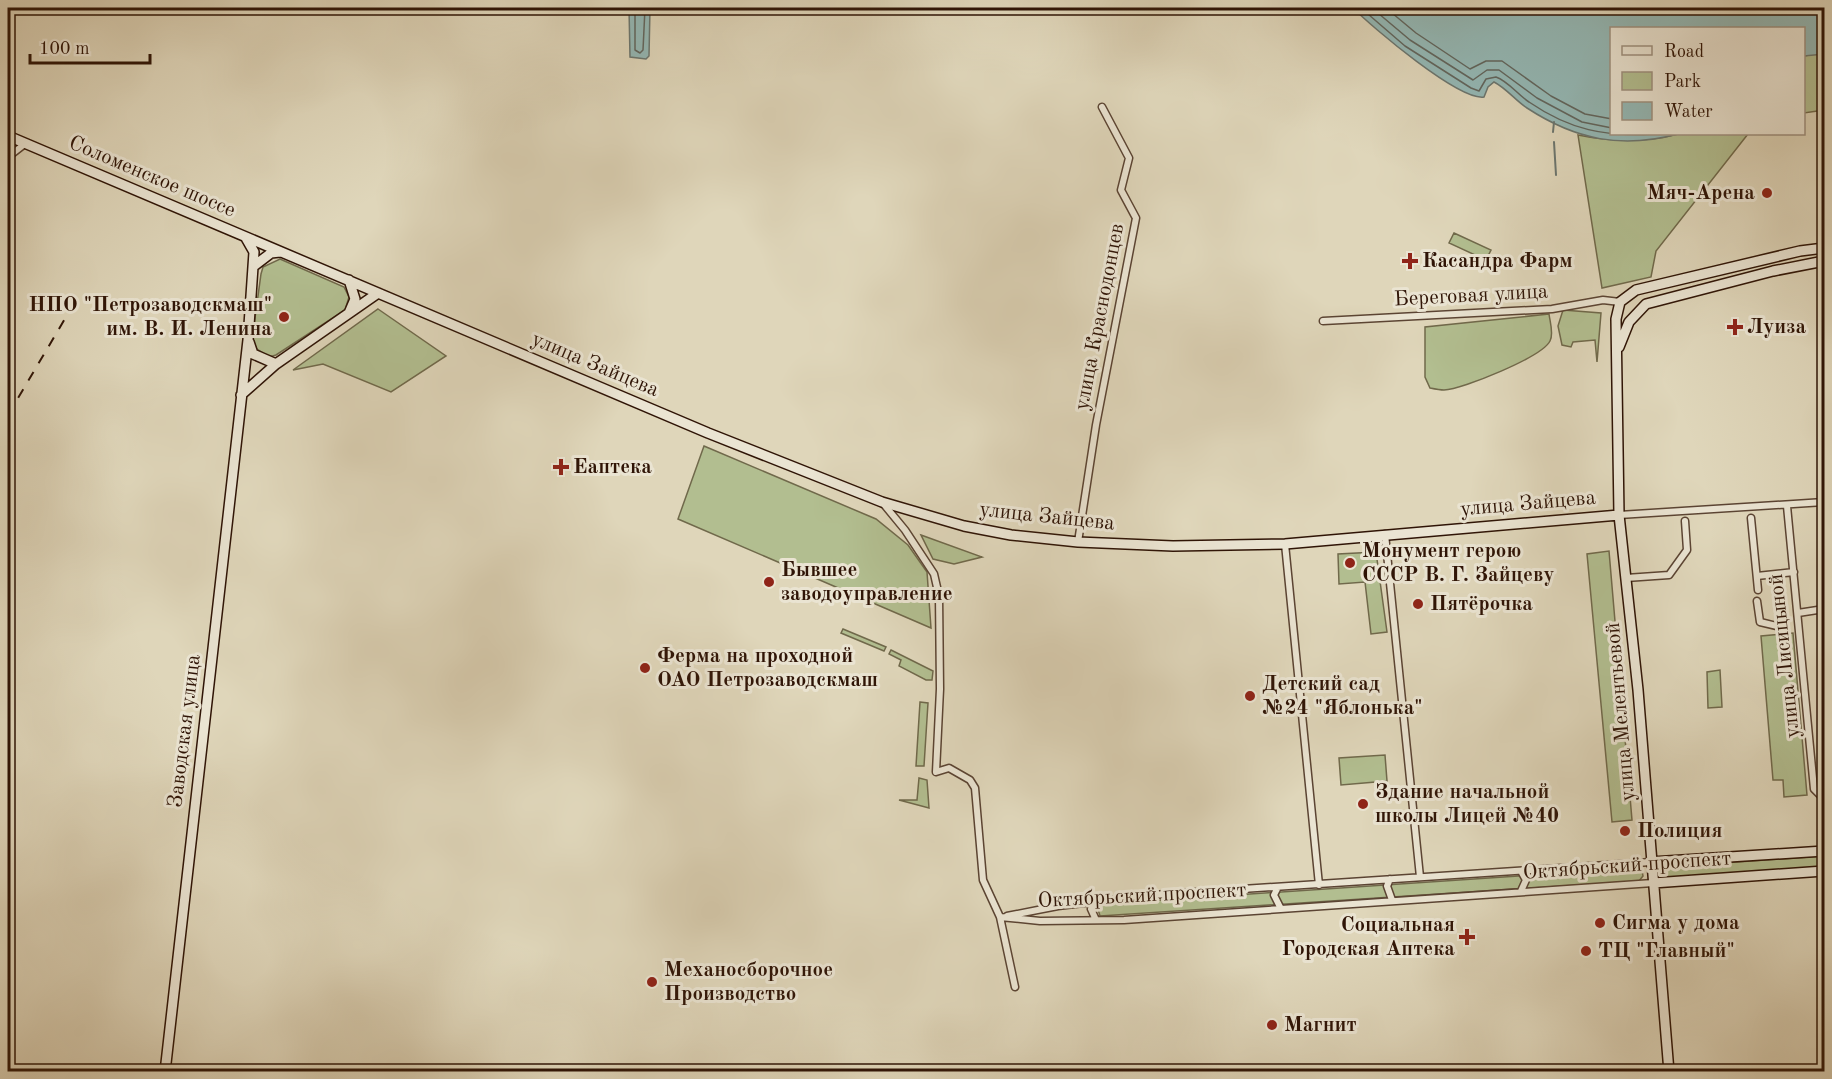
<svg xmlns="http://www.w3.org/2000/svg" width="1832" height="1079" viewBox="0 0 1832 1079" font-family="'Old Standard TT',serif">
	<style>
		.green { fill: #b2be90; stroke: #70694b; stroke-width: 1.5 }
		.water { fill: #94b8b5; stroke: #6c766f; stroke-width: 1.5 }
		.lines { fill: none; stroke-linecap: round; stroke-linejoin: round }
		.shore { stroke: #62665e; stroke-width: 1.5 }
		.stream { stroke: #6c766f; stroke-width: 2 }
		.street-casing { stroke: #5b4433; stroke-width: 9 }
		.secondary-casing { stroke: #2f1406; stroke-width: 12 }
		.street { stroke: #eae4d2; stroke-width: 6 }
		.secondary { stroke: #eae4d2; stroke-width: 9 }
		.rail { stroke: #2f1406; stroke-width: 2; stroke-dasharray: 10 10; stroke-linecap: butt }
		.poi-dot { fill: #8f2418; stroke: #eae4d2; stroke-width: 2 }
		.labels { text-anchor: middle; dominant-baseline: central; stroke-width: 6; stroke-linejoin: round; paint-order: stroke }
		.street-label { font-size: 21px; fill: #2f1406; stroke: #eae4d2 }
		.poi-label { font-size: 21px; font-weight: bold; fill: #2f1406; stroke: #eae4d2; text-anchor: start }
	</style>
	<rect width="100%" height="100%" fill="#dfd6ba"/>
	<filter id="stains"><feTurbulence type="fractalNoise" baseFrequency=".00333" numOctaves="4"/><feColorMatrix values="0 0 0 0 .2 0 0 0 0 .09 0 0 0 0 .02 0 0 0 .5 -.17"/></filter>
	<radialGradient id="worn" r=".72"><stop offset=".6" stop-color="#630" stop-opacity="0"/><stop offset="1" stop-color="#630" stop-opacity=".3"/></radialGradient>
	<!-- green -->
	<path class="green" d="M1814,54H1824V110L1804,113V56Z
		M1678,134H1748L1656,251L1651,277L1602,288L1578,135C1612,142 1644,143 1678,134Z
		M1454,233L1491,250L1486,260L1449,243Z
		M280,259L344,287L349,297L345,310L276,355L269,357L257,349L252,340L261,274L263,267Z
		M378,309L446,356L391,392L323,364L293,370Z
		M1563,310L1601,313L1597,362L1595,340L1573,342L1571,347L1562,345L1558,326Z
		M1549,314C1550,322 1554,334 1550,341C1542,357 1463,389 1444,390C1440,390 1435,389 1430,388L1425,377V327Z
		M704,446L876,519L908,545L927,572L931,628L678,519Z
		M921,535L982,557L954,564L933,559Z
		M1609,551L1632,820L1612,822L1587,554Z
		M1376,552L1387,632L1371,634L1365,582L1339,584L1338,554Z
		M843,629L886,647L884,651L841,633Z
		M1793,633L1807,795L1784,797L1783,780H1773L1761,636Z
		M891,650L933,671L932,680H926L899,666L901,660L889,654Z
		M1720,670L1722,707L1708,708L1707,672Z
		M920,702L928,703L924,766H916Z
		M1385,755L1387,781L1341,785L1339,758Z
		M919,778L927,780L929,808L899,800H917Z
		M1824,856V867L1665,878L1661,870L1665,867Z
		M1638,868L1642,871L1643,876L1639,881L1100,916L1097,906L1102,904Z"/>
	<!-- water -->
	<path class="water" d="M629,8H650L649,56L646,59L630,57Z
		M1353,8H1824V54L1804,56V28H1612V134H1678C1622,149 1576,140 1527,108C1516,101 1506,88 1494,82L1488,87L1484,97C1459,101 1372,27 1353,8Z"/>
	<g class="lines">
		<!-- shore -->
		<path class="shore" d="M635,8V50L640,53L643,50L645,8
			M1361,8L1405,46L1471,88L1479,91L1486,79L1496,77C1508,81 1518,95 1529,102C1570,130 1605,137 1654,134
			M1372,8L1410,40L1473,80L1487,70H1499L1537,98L1582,122L1612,128
			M1386,8L1416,33L1470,69L1486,61H1502L1551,96L1585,114L1612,119"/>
		<!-- stream -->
		<path class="stream" d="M1553,132L1554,122
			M1554,142L1556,175"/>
		<!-- street casing -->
		<g class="street-casing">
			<path id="street" d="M8,157L26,143
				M1323,321L1552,309L1603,300L1620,302
				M882,502L905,530L934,574L939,596L940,689L936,772L949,768L970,780L975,788L983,880L1000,917L1015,987
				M1787,506L1814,789L1824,799
				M1619,515L1824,502
				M1751,518L1758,590
				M1385,534L1420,877
				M1078,542L1096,425L1136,218L1121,190L1129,158L1102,107
				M1285,544L1319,885
				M1757,576L1794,572
				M1626,578L1669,575L1687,550L1685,521
				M1757,601L1760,622L1781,627
				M1798,613L1824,609
				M1521,871L1526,880L1521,891
				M1390,879L1387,886L1392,900
				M1278,887L1274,895L1280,907
				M1007,916L1058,906L1152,895L1651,862
				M1000,917L1040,921L1124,920L1653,883
				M1096,920L1091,909L1097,901"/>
		</g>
		<!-- secondary casing -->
		<g class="secondary-casing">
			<path id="secondary" d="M8,136L708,433L882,502L964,526L1011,535L1078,542L1173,546L1285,544L1619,515
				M254,266L271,253L280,252
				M349,280L355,299L349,313
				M249,342L253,354L276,364
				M1619,347L1629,322L1646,304L1773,271L1824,261
				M241,395L276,364L378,293
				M1651,862L1824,851
				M1653,883L1824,871
				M165,1072L248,340L254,252L246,238
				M1669,1072L1638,690L1619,515L1616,319L1620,302L1636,290L1800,251L1824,248"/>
		</g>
		<!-- street -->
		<use href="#street" class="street"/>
		<!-- secondary -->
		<use href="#secondary" class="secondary"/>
		<!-- rail -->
		<path class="rail" d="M8,415L66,317"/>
	</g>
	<!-- markers -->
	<g class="poi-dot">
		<circle cx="1767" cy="193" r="6"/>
		<path d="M1407 252h6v6h6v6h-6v6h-6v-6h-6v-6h6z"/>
		<circle cx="284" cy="317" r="6"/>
		<path d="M1732 318h6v6h6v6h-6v6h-6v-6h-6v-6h6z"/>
		<path d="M558 458h6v6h6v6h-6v6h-6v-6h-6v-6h6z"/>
		<circle cx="1350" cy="563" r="6"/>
		<circle cx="769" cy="582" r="6"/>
		<circle cx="1418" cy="604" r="6"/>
		<circle cx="645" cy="668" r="6"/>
		<circle cx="1250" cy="696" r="6"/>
		<circle cx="1363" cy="804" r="6"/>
		<circle cx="1625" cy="831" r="6"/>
		<circle cx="1600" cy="923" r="6"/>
		<path d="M1464 928h6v6h6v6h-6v6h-6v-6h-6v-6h6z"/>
		<circle cx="1586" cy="951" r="6"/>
		<circle cx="652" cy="982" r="6"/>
		<circle cx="1272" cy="1025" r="6"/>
	</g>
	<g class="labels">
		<!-- street labels -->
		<g class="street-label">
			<text transform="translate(152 177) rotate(23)">Соломенское шоссе</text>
			<text transform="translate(1471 296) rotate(-3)">Береговая улица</text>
			<text transform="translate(1100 317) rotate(-79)">улица Краснодонцев</text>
			<text transform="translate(595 365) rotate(23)">улица Зайцева</text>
			<text transform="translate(1528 504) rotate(-5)">улица Зайцева</text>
			<text transform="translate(1047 517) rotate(6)">улица Зайцева</text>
			<text transform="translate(1785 656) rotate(-96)">улица Лисицыной</text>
			<text transform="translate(1621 712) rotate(-95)">улица Мелентьевой</text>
			<text transform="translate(185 731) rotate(-83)">Заводская улица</text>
			<text transform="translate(1627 866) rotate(-4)">Октябрьский проспект</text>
			<text transform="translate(1142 896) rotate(-3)">Октябрьский проспект</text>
		</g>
		<!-- poi labels -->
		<g class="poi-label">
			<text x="1755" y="193" text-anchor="end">Мяч-Арена</text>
			<text x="1422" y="261">Касандра Фарм</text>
			<text x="272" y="305" text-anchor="end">НПО "Петрозаводскмаш"<tspan x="272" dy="24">им. В. И. Ленина</tspan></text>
			<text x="1747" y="327">Луиза</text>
			<text x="573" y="467">Еаптека</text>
			<text x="1362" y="551">Монумент герою<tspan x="1362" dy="24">СССР В. Г. Зайцеву</tspan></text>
			<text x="781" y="570">Бывшее<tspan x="781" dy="24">заводоуправление</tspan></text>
			<text x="1430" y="604">Пятёрочка</text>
			<text x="657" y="656">Ферма на проходной<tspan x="657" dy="24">ОАО Петрозаводскмаш</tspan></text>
			<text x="1262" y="684">Детский сад<tspan x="1262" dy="24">№24 "Яблонька"</tspan></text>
			<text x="1375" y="792">Здание начальной<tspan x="1375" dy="24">школы Лицей №40</tspan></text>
			<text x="1637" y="831">Полиция</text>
			<text x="1612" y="923">Сигма у дома</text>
			<text x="1455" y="925" text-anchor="end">Социальная<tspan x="1455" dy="24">Городская Аптека</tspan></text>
			<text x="1598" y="951">ТЦ "Главный"</text>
			<text x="664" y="970">Механосборочное<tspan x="664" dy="24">Производство</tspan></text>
			<text x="1284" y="1025">Магнит</text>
		</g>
	</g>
	<!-- margin -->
	<rect width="1832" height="1079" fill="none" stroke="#dfd6ba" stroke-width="30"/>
	<rect x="9" y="9" width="1814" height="1061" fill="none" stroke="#2f1406" stroke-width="3"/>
	<rect x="15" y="15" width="1802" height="1049" fill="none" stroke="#2f1406" stroke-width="1.5"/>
	<!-- legend -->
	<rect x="1610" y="27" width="195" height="108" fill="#eae4d2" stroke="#9f9180" stroke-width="1.5"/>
	<rect x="1622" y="46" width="30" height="9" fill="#eae4d2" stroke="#9f9180" stroke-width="1.5"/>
	<text x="1664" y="57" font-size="18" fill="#2f1406">Road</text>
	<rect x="1622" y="72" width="30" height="18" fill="#b2be90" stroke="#9f9180" stroke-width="1.5"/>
	<text x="1664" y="87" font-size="18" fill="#2f1406">Park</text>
	<rect x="1622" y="102" width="30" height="18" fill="#94b8b5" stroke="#9f9180" stroke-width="1.5"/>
	<text x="1664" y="117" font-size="18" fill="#2f1406">Water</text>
	<!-- scale -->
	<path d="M30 54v9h120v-9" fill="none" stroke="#2f1406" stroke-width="3"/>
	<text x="39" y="54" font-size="18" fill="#2f1406" stroke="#eae4d2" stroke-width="4.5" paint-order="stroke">100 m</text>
	<rect width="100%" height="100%" filter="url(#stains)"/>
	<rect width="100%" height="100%" fill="url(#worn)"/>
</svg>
